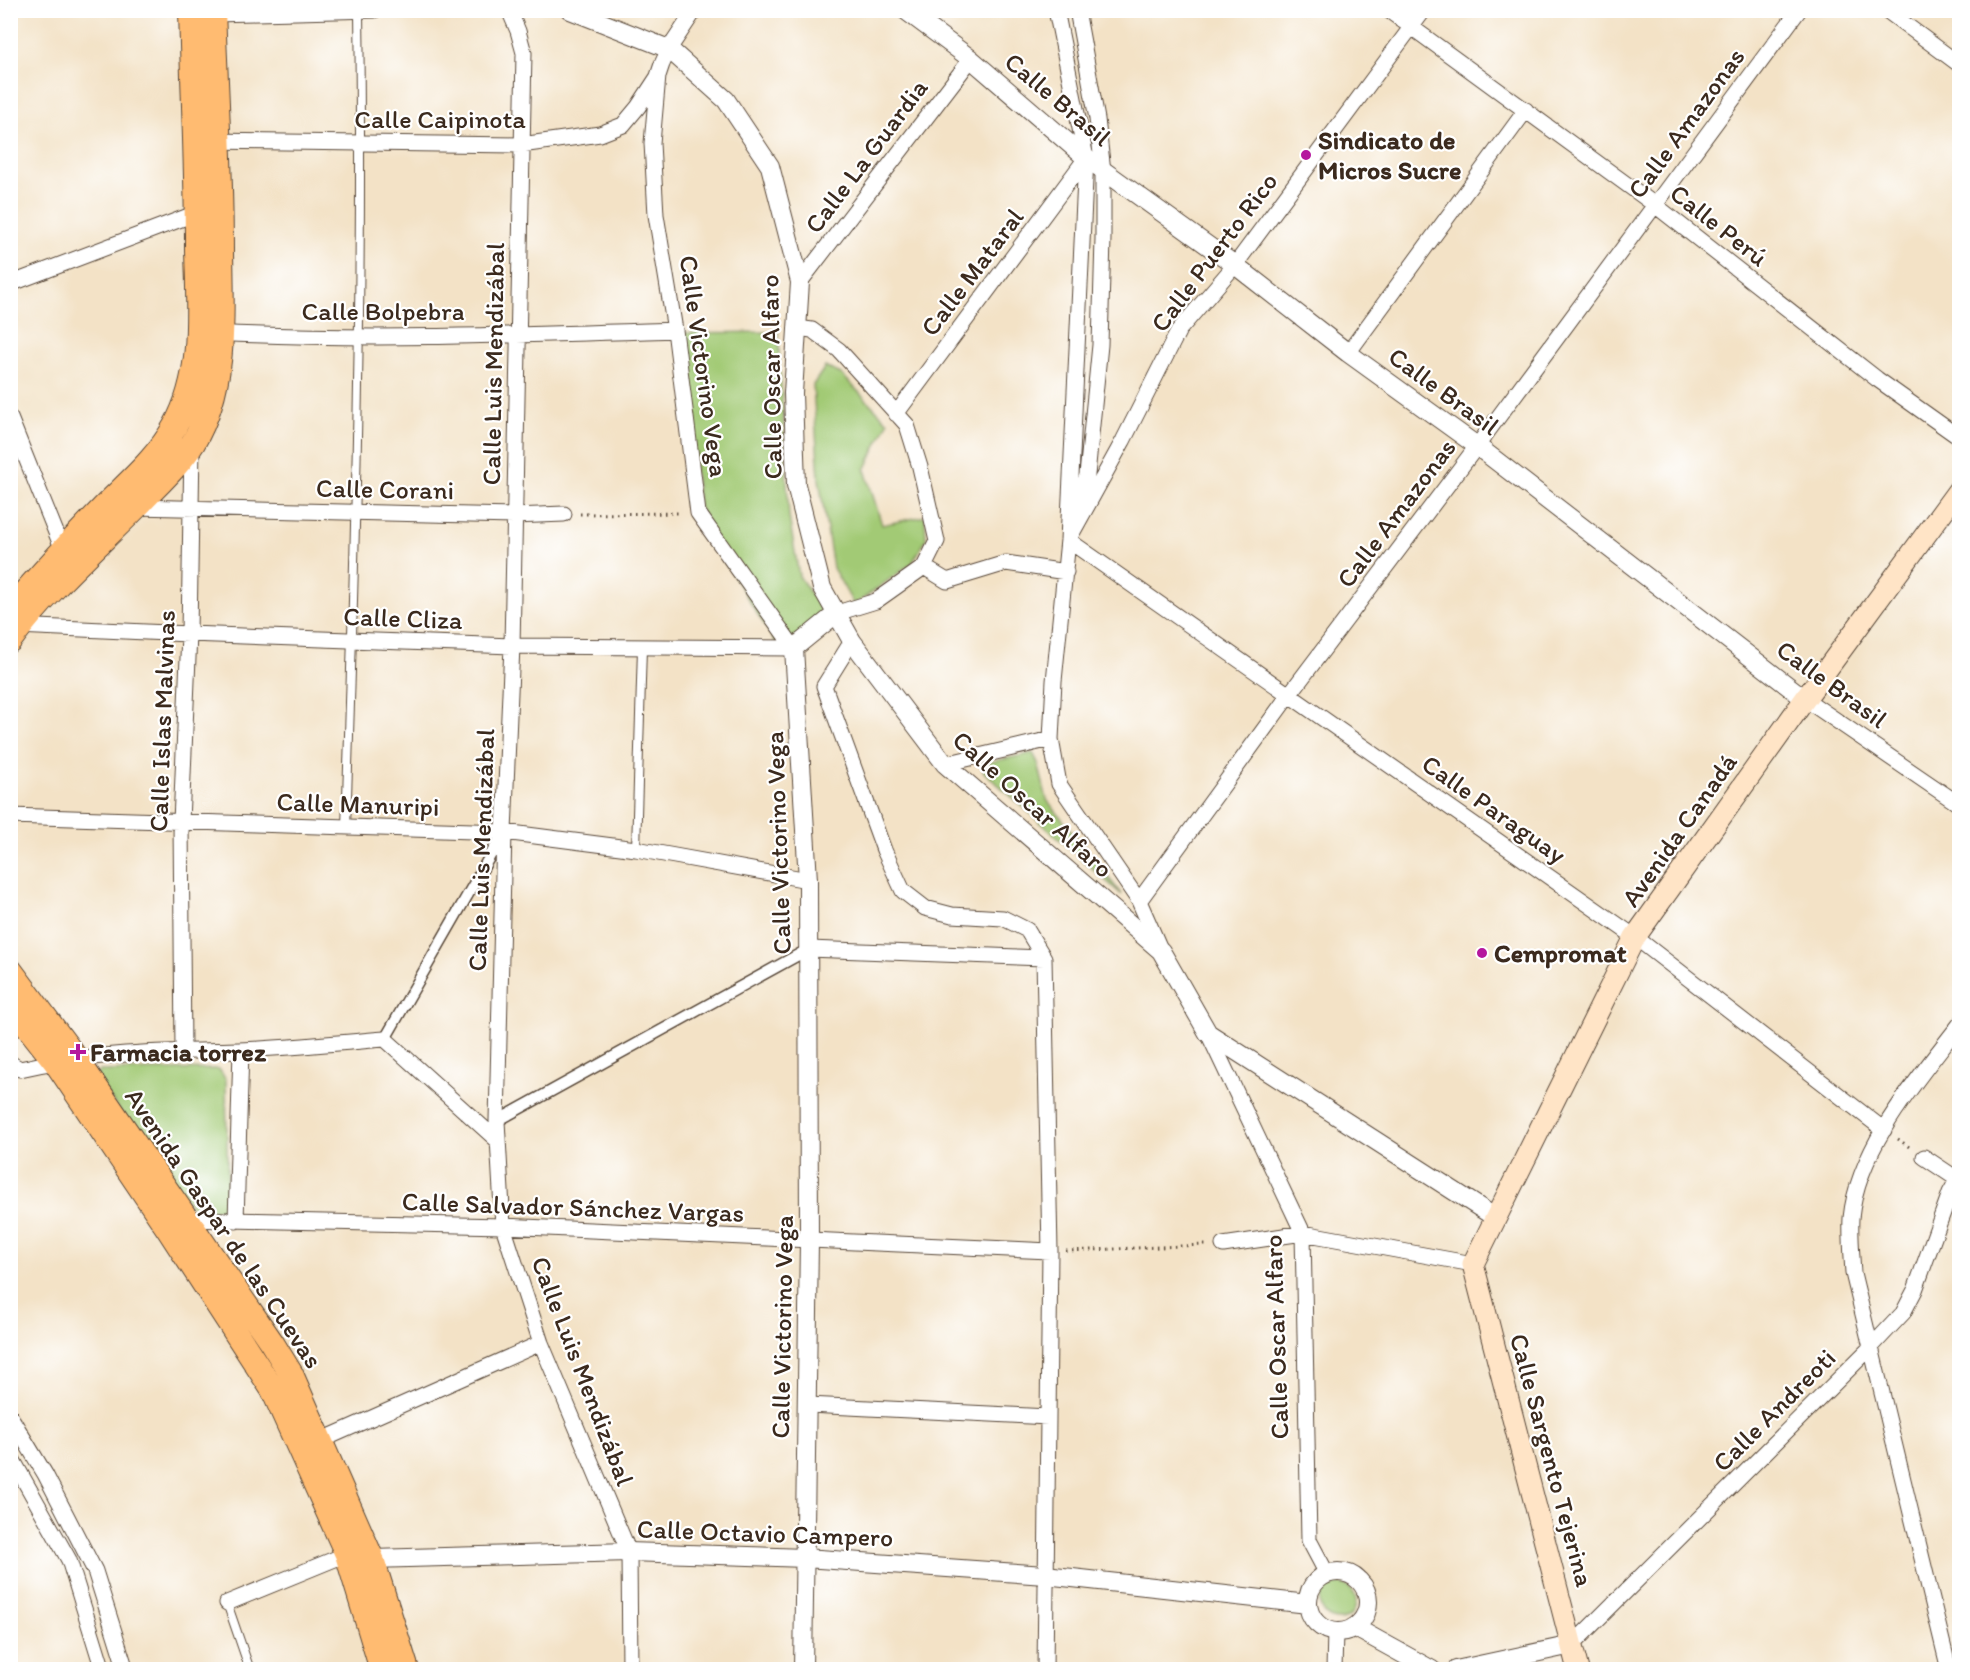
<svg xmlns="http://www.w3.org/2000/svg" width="1970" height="1680" viewBox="0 0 1970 1680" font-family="Itim,sans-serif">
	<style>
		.green { fill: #a2ca75; stroke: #6e7a4a; stroke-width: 1.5 }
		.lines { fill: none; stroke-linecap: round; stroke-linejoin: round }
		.service-casing { stroke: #574637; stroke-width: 10 }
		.pedestrian-casing { stroke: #574637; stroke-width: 13 }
		.minor-casing { stroke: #574637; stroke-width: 17 }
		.tertiary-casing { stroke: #574637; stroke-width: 20 }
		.secondary-casing { stroke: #574637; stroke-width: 23 }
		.primary-casing { stroke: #574637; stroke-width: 26 }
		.path { stroke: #574637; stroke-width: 3; stroke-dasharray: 1.5 4.5; stroke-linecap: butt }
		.service { stroke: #fff; stroke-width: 8 }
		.pedestrian { stroke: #fff; stroke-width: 10 }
		.minor { stroke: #fff; stroke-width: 15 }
		.tertiary { stroke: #fff; stroke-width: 18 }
		.secondary { stroke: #ffe4c6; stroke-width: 21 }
		.primary { stroke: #ffbb71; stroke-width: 24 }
		.poi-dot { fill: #b5179e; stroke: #fff; stroke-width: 2 }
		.labels { text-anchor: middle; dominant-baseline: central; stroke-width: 4.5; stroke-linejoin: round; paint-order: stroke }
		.street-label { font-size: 26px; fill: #3b2a1e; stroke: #fff }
		.poi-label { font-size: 26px; font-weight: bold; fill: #3b2a1e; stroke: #fff; text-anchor: start }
	</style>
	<rect width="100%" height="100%" fill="#fff"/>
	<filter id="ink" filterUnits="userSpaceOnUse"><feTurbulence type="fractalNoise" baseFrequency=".0167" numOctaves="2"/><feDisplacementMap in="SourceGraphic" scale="12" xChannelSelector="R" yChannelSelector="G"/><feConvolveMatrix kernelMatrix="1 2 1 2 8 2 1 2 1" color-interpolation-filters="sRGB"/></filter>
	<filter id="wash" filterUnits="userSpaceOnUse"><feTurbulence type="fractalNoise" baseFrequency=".008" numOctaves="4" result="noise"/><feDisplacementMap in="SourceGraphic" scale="24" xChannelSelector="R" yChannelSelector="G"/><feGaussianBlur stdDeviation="1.35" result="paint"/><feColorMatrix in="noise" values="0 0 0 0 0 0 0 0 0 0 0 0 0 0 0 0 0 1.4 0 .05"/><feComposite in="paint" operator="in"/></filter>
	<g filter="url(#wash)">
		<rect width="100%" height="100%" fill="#f3e2c6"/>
		<!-- green -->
		<path class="green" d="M778,332L789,517L799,576L822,611L820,628L776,643L714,545L699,507L680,333Z
			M825,367L841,374L888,422L865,470L882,525L925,516L926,540L912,563L854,605L833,568L819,479L813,385Z
			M1033,753L1038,763L1047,800L1122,895L984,772L981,764Z
			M219,1069L226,1080L228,1207L220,1210H194L95,1078L100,1071Z
			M1320 1602a18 18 0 1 1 36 0a18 18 0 1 1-36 0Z"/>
	</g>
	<g filter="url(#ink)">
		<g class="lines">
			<!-- service casing -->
			<g class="service-casing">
				<path id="service" d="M346,828C355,556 363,283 359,11
					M636,849L642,648
					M227,1603L250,1670"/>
			</g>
			<!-- pedestrian casing -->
			<g class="pedestrian-casing">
				<path id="pedestrian" d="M385,1039L502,835
					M497,1121L809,949"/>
			</g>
			<!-- minor casing -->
			<g class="minor-casing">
				<path id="minor" d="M509,10L518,31L524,53L512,646L504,832L497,1121L503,1226L541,1343L629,1552L630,1670
					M695,10L669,49L662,64L658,76L652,143L656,215L675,330L698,513L794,648
					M1056,10L1086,158L1068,540L1054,681L1051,739L1059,784L1139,901L1161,951
					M1388,10L1655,205L1877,379L1960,438
					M1886,10L1960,65
					M207,16L214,14L375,10
					M210,141L521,145L600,134L623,125L638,107L657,78
					M800,282L971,59
					M10,284L202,211
					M797,328L812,330L839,350L907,425L920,467L937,541L924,567L876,601L837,613
					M213,333C367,341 522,335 675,330
					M1348,353L1526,110
					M896,414L1086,158
					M10,418L65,555
					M135,507L514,516L564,514
					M1077,511L1087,475L1100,345L1103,239V171L1097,119L1077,10
					M1070,537L1123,441L1179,330L1235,265L1424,10
					M1068,540L1635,937L1884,1130
					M924,567L947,581L1006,563L1066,572
					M17,626L189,634L512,646L794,648
					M852,641L824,686L884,850L903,891L925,908L952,915L1003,918L1027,930L1044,958L1050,1251L1045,1670
					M1805,699L1960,805
					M945,764L1051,739
					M10,816L504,832L636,849L808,880
					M1139,901L1289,695L1477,446L1799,10
					M809,949L1044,958
					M1208,1033L1303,1233L1309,1540L1327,1574
					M183,1051L181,822L189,634L192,445
					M10,1063L20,1069C91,1052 166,1052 239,1050C287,1048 336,1043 385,1039L498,1141
					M1924,1157L1960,1181
					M236,1221L241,1050
					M182,1222L186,1219L503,1226L1050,1251
					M1223,1245L1303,1233L1473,1264
					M808,1405L1048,1417
					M10,1416L45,1474L95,1571L126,1670
					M313,1444L541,1343
					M10,1455L69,1560L103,1670
					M227,1603L347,1554
					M1572,1645L1871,1347L1903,1313L1915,1290L1950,1193L1960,1175
					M1334,1670L1335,1632
					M1949,1670L1853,1273C1852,1255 1850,1236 1851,1218C1858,1147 1918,1079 1960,1024"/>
			</g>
			<!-- tertiary casing -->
			<g class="tertiary-casing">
				<path id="tertiary" d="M570,10L669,49L726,100L770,166L800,282L793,393L796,485L822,588L852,641L945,764L1161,951L1208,1033L1496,1218
					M905,10L971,59L1086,158L1235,265L1348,353L1477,446L1805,699
					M360,1557L372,1559L629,1552L805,1558L1045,1575L1308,1604
					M1308 1602a30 30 0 1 1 60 0a30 30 0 1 1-60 0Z
					M1354,1627L1432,1670
					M803,1670L809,1241L808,880L794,648L837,613
					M1456,1670L1572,1645"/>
			</g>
			<!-- secondary casing -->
			<g class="secondary-casing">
				<path id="secondary" d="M1578,1670L1473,1264L1635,937L1805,699L1960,488"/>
			</g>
			<!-- primary casing -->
			<g class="primary-casing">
				<path id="primary" d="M10,609C42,573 73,539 106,505C131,480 158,457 175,426C205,373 198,306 197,248C197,168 193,89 191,10
					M10,640C48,589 98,546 142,501C159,483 179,465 193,443C227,386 222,316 221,252C221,171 216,91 213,10
					M10,970L77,1060L272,1343L291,1374L372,1559L407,1670
					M10,1004L55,1061L169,1230L273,1390L347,1554L382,1670"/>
			</g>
			<!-- path -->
			<path class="path" d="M580,514L681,513
				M1898,1139L1912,1149
				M1066,1251L1206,1245"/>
			<!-- service -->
			<use href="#service" class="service"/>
			<!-- pedestrian -->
			<use href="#pedestrian" class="pedestrian"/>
			<!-- minor -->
			<use href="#minor" class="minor"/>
			<!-- tertiary -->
			<use href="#tertiary" class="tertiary"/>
			<!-- secondary -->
			<use href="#secondary" class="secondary"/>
			<!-- primary -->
			<use href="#primary" class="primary"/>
		</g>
	</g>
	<!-- markers -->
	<g class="poi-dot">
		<circle cx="1306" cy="155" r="6"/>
		<circle cx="1482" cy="953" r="6"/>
		<path d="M75 1043h6v6h6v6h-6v6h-6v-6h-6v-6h6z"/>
	</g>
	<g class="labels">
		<!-- street labels -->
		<g class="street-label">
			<text transform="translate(1058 99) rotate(40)">Calle Brasil</text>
			<text x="440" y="119">Calle Caipinota</text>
			<text transform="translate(1686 123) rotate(-54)">Calle Amazonas</text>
			<text transform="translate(866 156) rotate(-53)">Calle La Guardia</text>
			<text transform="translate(1719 225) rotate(38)">Calle Perú</text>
			<text transform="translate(1214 252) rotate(-53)">Calle Puerto Rico</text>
			<text transform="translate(972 272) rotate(-53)">Calle Mataral</text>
			<text x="383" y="311">Calle Bolpebra</text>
			<text transform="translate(493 364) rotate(-89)">Calle Luis Mendizábal</text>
			<text transform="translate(704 366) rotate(82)">Calle Victorino Vega</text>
			<text transform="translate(771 377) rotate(-91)">Calle Oscar Alfaro</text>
			<text transform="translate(1444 391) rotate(36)">Calle Brasil</text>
			<text transform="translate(385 489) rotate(1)">Calle Corani</text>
			<text transform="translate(1396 513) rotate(-53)">Calle Amazonas</text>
			<text transform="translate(403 618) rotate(2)">Calle Cliza</text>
			<text transform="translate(1832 684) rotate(36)">Calle Brasil</text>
			<text transform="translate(162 721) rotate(-88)">Calle Islas Malvinas</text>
			<text transform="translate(358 804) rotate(2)">Calle Manuripi</text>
			<text transform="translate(1033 804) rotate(42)">Calle Oscar Alfaro</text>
			<text transform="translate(1494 809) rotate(35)">Calle Paraguay</text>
			<text transform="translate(1679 830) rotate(-55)">Avenida Canadá</text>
			<text transform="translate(778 843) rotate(-92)">Calle Victorino Vega</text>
			<text transform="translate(481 850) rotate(-88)">Calle Luis Mendizábal</text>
			<text transform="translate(573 1207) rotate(2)">Calle Salvador Sánchez Vargas</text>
			<text transform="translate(224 1228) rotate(56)">Avenida Gaspar de las Cuevas</text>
			<text transform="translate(782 1327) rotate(-89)">Calle Victorino Vega</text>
			<text transform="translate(1276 1337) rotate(-92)">Calle Oscar Alfaro</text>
			<text transform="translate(583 1371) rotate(69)">Calle Luis Mendizábal</text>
			<text transform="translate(1774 1410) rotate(-45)">Calle Andreoti</text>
			<text transform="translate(1552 1460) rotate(75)">Calle Sargento Tejerina</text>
			<text transform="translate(765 1533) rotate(2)">Calle Octavio Campero</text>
		</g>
		<!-- poi labels -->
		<g class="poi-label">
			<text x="1318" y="140">Sindicato de<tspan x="1318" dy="30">Micros Sucre</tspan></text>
			<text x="1494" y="953">Cempromat</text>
			<text x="90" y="1052">Farmacia torrez</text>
		</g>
	</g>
	<!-- margin -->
	<rect width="1970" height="1680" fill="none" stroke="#fff" stroke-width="36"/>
</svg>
